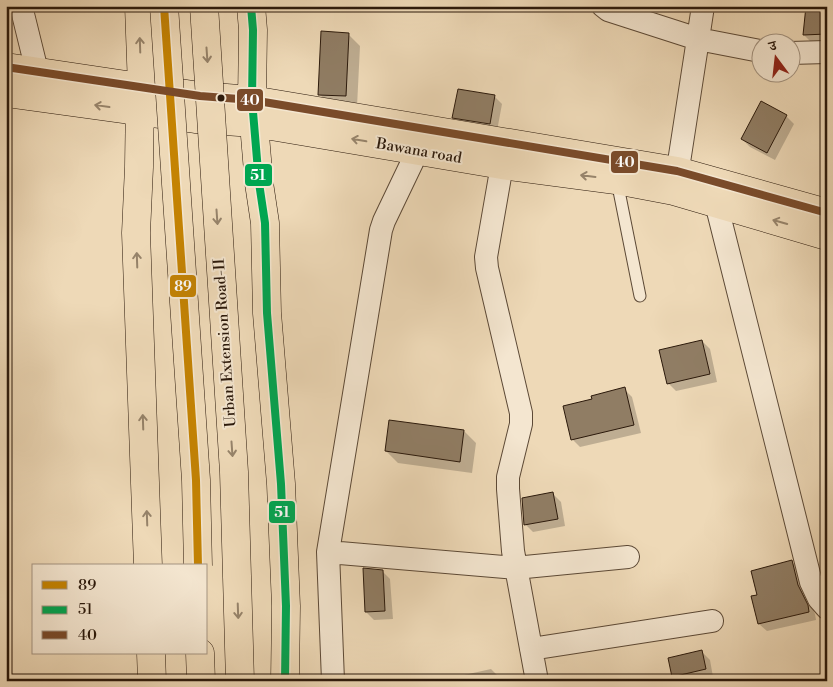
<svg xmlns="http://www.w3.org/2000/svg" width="833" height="687" viewBox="0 0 833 687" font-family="'Libre Bodoni','Noto Serif Devanagari',serif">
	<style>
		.shadow { fill: #0003 }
		.building { fill: #907d64; stroke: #2b190b }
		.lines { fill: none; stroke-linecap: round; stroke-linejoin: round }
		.lane-casing { stroke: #5c4936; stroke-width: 13 }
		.street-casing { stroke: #5c4936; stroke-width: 24 }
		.primary-casing { stroke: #2b190b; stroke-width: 29 }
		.highway-casing { stroke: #2b190b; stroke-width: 29 }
		.lane { stroke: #f4e6d0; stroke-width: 11 }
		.street { stroke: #f4e6d0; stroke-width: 22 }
		.primary { stroke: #eed9b7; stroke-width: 28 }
		.highway { stroke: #eed9b7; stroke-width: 28 }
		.highway-bridge-casing { stroke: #2b190b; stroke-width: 29; stroke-linecap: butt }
		.highway-bridge { stroke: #eed9b7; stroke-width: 28 }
		.bus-1-casing { stroke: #f4e6d0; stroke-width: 11 }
		.bus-2-casing { stroke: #f4e6d0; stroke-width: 11 }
		.bus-3-casing { stroke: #f4e6d0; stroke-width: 11 }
		.bus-1 { stroke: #c48303; stroke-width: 8 }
		.bus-2 { stroke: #00a651; stroke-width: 8 }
		.bus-3 { stroke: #7a4b2a; stroke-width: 8 }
		.oneway { stroke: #96836a }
		.bus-dot { fill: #2b190b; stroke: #f4e6d0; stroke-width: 2 }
		.labels { text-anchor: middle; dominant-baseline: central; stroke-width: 4; stroke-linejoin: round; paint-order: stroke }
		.street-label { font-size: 15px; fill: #2b190b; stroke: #f4e6d0 }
		.line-badge { stroke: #f4e6d0; stroke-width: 2 }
		.badge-label { font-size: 14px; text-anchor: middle; font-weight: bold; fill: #fff }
	</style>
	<rect width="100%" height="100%" fill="#eed9b7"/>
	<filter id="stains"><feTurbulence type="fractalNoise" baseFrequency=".004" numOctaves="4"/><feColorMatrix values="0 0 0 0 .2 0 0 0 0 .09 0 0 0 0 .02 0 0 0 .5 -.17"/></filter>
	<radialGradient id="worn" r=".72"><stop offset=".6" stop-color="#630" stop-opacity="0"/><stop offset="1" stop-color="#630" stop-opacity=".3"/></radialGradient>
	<!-- shadow -->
	<path class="shadow" d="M827,6V50H819L804,35Z
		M348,34L360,46L357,107L331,106L319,94Z
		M494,96L502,104L497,131L462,125L454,117Z
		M786,116L794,124L775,160L750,147L742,139Z
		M702,341L710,349L717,382L676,391L668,383Z
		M624,389L632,397L641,433L580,447L572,439Z
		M390,421L464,431L476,443L472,473L398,463L386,451Z
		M553,494L561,502L565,526L533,532L525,524Z
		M792,562L800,570L806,594L815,614L816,620L767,631L759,624L758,596Z
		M382,571L390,579L393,619L374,620L366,612Z
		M702,652L710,660L713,677L696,681H678L674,676Z
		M491,669L503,681H437Z"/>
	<!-- building -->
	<path class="building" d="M806,6H827V34L803,35Z
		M321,31L349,33L346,96L318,95Z
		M458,89L495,95L490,124L452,118Z
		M761,101L787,115L767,153L741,139Z
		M702,340L710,374L667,384L659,350Z
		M625,387L634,425L571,440L563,406L592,399L591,396Z
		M389,420L464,430L460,462L385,451Z
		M553,492L558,519L524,525L522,498Z
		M792,560L798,585L808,605L809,612L758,624L751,596L757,595L751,571Z
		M363,568L383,570L385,611L365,612Z
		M702,650L706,669L672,677L668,658Z"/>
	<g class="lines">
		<!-- lane casing -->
		<g class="lane-casing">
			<path id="lane" d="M617,181L640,296"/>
		</g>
		<!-- street casing -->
		<g class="street-casing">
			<path id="street" d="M21,6L37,71
				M603,6L608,10L698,39L760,51
				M790,53L827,52
				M502,165L486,257L487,268L521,413V424L508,477V489L513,551L537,681
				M675,188L698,39L703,6
				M716,203L811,582L819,599L827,608
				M328,552L515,568L628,557
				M531,649L712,621
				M333,681L328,552L381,230L384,221L418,150"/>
		</g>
		<!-- primary casing -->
		<g class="primary-casing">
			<path id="primary" d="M139,6L142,87L140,96L139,167L136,233L148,566
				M251,6L253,30L252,100L259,183L265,223L267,313L281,484L286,606L285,681
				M6,67L200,96L252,100L677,171L827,213
				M6,93L195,119L254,123L502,165L616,180L674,191L827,236
				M151,653L152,681"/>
		</g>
		<!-- highway casing -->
		<g class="highway-casing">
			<path id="highway" d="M200,653L201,681"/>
		</g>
		<!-- lane -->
		<use href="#lane" class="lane"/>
		<!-- street -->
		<use href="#street" class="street"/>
		<!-- primary -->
		<use href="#primary" class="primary"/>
		<!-- highway -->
		<use href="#highway" class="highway"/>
		<!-- highway-bridge casing -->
		<g class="highway-bridge-casing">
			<path id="highway-bridge" d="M164,6L196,480L198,566
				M204,6L234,472L240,681"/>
		</g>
		<!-- highway-bridge -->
		<use href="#highway-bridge" class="highway-bridge"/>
		<!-- bus-1 casing -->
		<g class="bus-1-casing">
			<path id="bus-1" d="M164,6L196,480L198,566"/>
		</g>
		<!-- bus-2 casing -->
		<g class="bus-2-casing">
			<path id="bus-2" d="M251,6L253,30L252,100L259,183L265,223L267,313L281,484L286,606L285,681"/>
		</g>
		<!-- bus-3 casing -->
		<g class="bus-3-casing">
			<path id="bus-3" d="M6,67L200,96L252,100L677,171L827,213"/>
		</g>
		<!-- bus-1 -->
		<use href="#bus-1" class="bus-1"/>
		<!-- bus-2 -->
		<use href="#bus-2" class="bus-2"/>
		<!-- bus-3 -->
		<use href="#bus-3" class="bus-3"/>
	</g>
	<!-- one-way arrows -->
	<defs><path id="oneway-shaft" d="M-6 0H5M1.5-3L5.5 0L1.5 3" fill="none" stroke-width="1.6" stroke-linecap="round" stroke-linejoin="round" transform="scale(1.25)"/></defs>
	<g class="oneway">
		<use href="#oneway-shaft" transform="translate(140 45) rotate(-92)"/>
		<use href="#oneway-shaft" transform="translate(207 55) rotate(86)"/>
		<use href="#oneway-shaft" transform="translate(102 106) rotate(-172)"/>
		<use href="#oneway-shaft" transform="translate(359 140) rotate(-170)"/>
		<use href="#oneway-shaft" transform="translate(588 176) rotate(-173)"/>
		<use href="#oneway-shaft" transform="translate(217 217) rotate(86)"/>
		<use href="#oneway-shaft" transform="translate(780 222) rotate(-164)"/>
		<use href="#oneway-shaft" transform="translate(137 260) rotate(-92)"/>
		<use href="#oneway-shaft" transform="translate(143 422) rotate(-92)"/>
		<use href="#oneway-shaft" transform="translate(232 449) rotate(86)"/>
		<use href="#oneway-shaft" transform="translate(147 518) rotate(-92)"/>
		<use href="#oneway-shaft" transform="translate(238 611) rotate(88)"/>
	</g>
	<!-- markers -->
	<circle class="bus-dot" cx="221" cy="98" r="4.5"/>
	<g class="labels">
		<!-- street labels -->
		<g class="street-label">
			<text transform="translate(419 151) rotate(10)">Bawana road</text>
			<text transform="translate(225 343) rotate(-94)">Urban Extension Road-II</text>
		</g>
	</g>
	<g class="line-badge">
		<rect x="236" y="88" width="28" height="24" rx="5" fill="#7a4b2a"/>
		<rect x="610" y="150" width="29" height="24" rx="5" fill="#7a4b2a"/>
		<rect x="244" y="163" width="29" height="24" rx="5" fill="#00a651"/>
		<rect x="169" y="274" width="28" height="24" rx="5" fill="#c48303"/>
		<rect x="268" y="500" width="28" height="24" rx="5" fill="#00a651"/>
	</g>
	<g class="badge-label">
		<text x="250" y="105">40</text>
		<text x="625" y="167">40</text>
		<text x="258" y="180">51</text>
		<text x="183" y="291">89</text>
		<text x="282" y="517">51</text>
	</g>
	<!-- margin -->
	<rect width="833" height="687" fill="none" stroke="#eed9b7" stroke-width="25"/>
	<rect x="8" y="8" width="818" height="672" fill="none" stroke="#2b190b" stroke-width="2.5"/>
	<rect x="12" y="12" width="808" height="662" fill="none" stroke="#2b190b"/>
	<!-- legend -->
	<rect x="32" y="564" width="175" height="90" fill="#f4e6d0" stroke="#a49481"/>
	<rect x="42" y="581" width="25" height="8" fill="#c48303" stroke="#a49481"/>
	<text x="78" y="590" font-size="15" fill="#2b190b">89</text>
	<rect x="42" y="606" width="25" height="8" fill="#00a651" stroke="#a49481"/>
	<text x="78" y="614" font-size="15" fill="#2b190b">51</text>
	<rect x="42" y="631" width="25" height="8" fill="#7a4b2a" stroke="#a49481"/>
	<text x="78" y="640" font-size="15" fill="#2b190b">40</text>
	<!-- north arrow -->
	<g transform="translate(776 58) rotate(345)"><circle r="24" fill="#f4e6d0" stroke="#a49481"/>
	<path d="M0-4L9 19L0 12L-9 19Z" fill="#8f2418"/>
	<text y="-8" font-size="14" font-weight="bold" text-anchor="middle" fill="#2b190b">उ</text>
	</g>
	<rect width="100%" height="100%" filter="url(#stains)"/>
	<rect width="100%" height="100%" fill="url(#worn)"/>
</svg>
